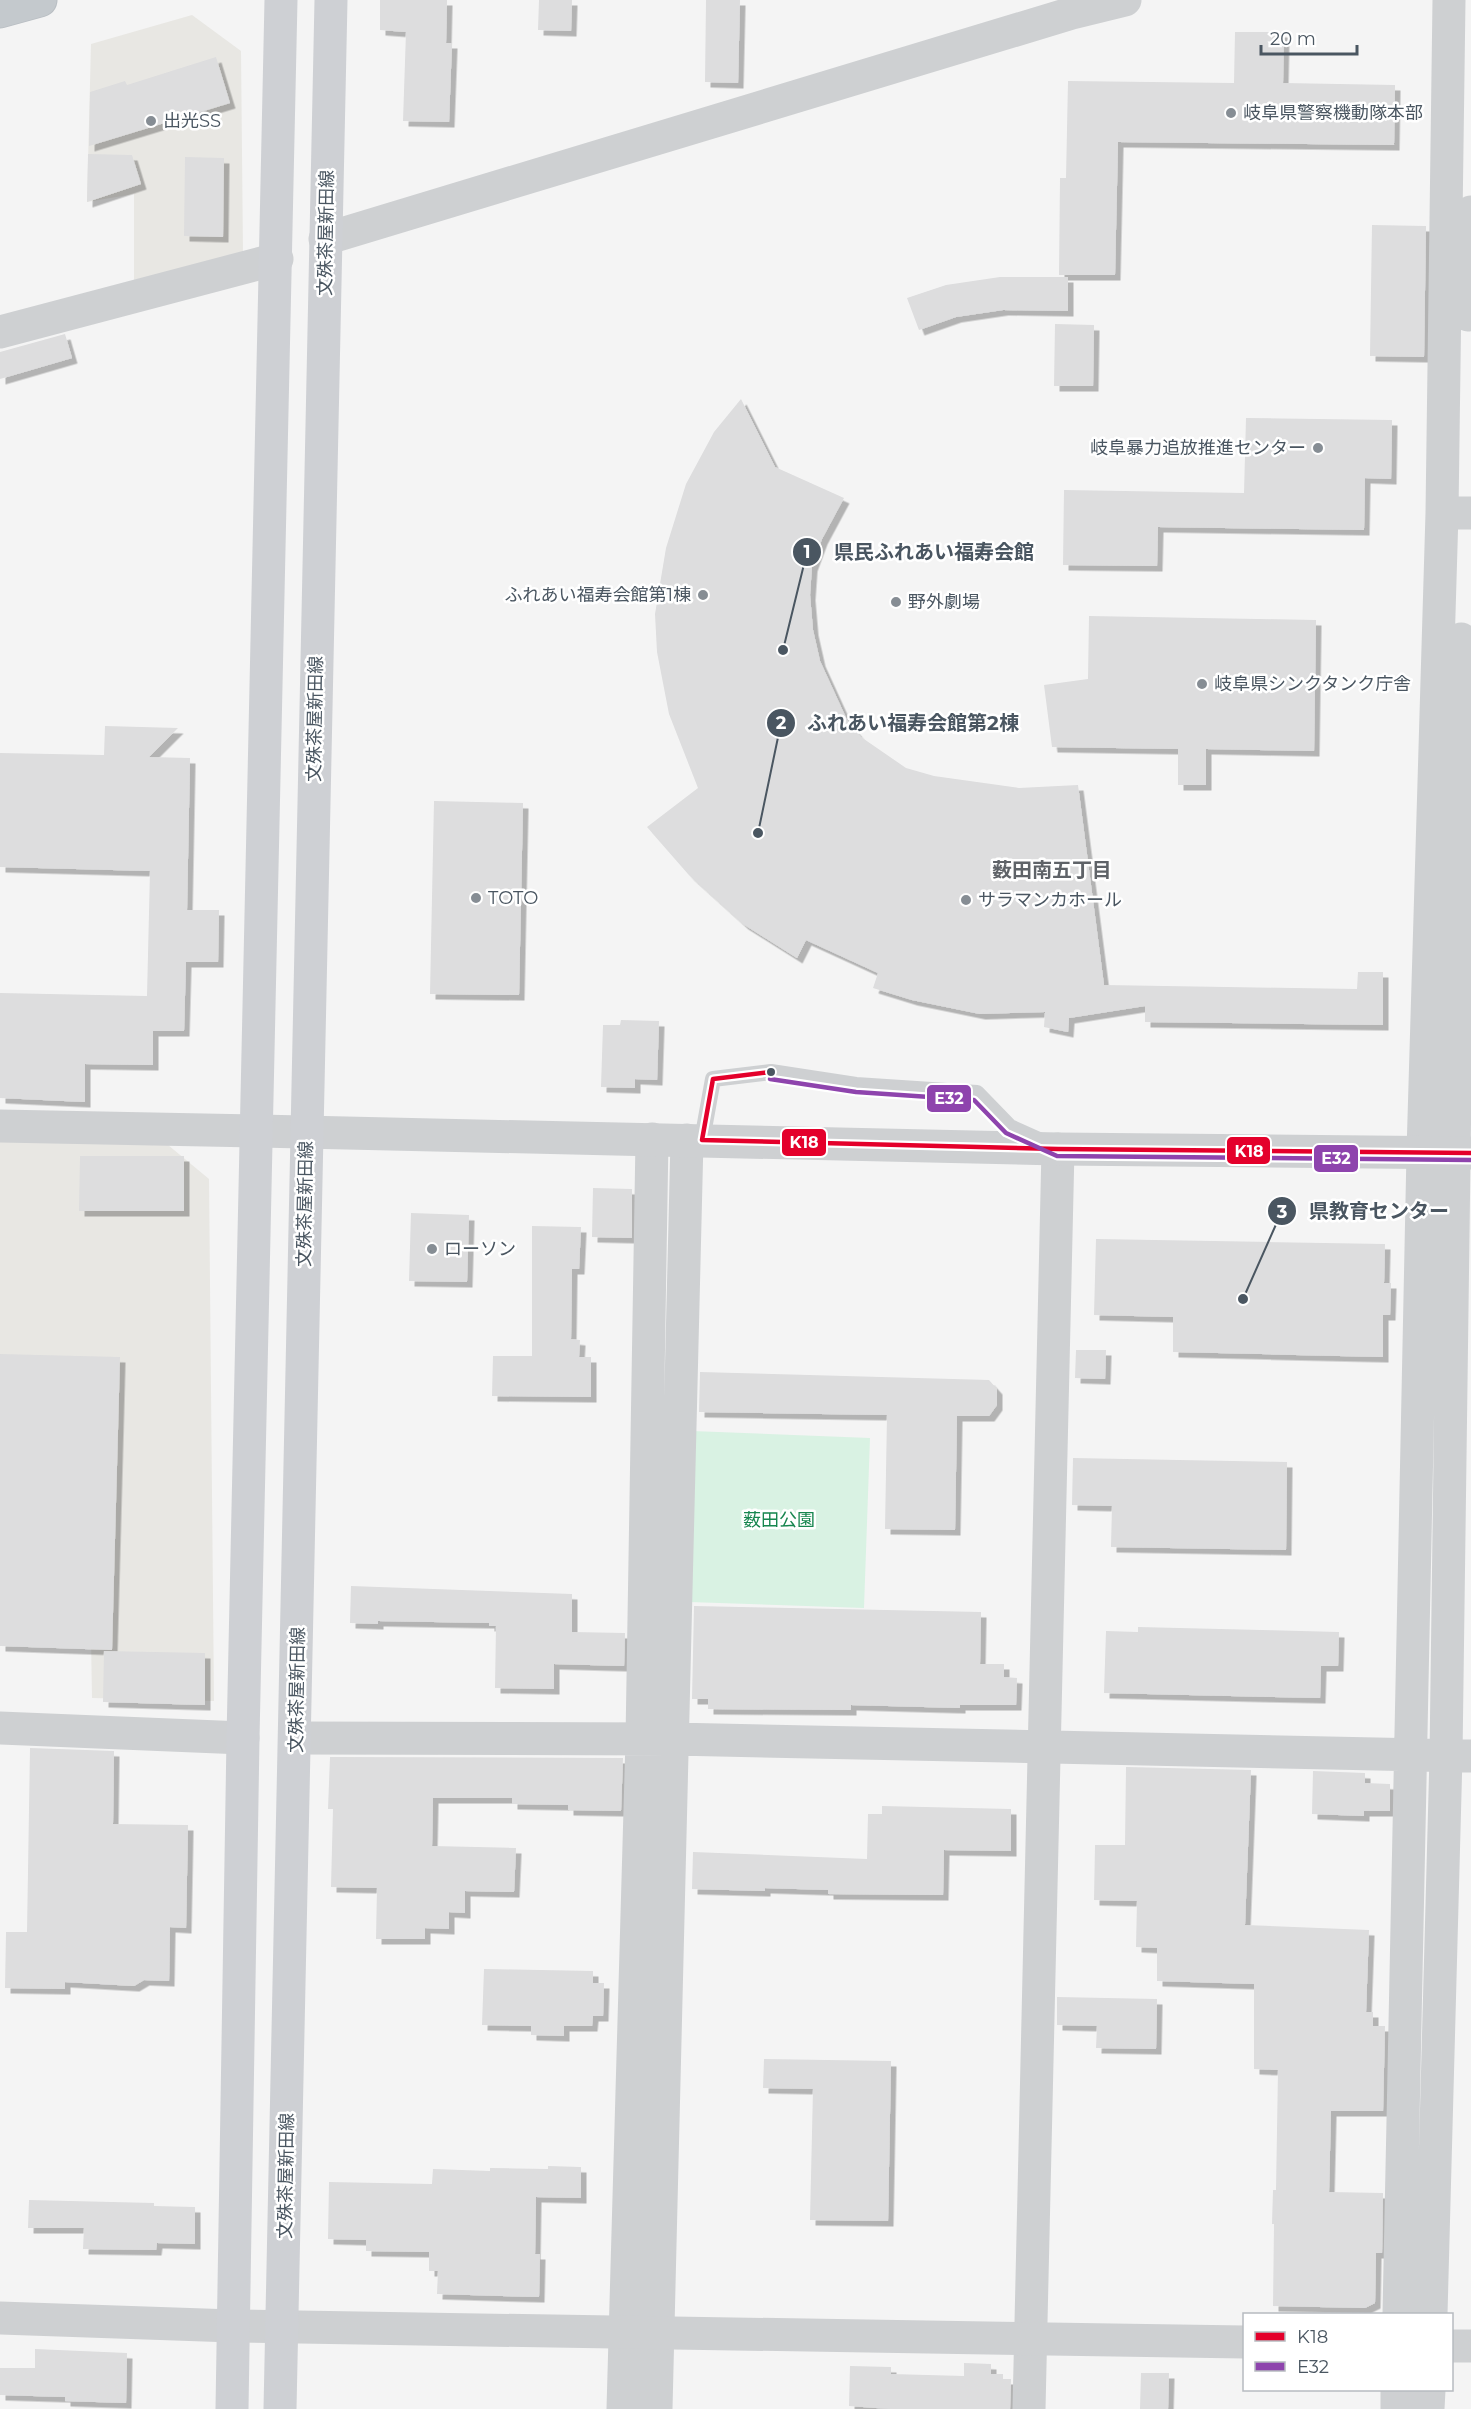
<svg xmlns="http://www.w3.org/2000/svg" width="1471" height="2409" viewBox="0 0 1471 2409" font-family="Montserrat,'Noto Sans JP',sans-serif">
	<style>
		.commercial { fill: #e8e7e3 }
		.green { fill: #d9f2e3 }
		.building { fill: #ddddde; filter: url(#shadow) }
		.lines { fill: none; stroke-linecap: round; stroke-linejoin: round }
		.trunk-casing { stroke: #b9bec3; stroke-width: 35 }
		.service { stroke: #ced0d2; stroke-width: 16 }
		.minor { stroke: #ced0d2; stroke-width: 33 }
		.tertiary { stroke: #ced0d2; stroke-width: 33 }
		.secondary { stroke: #ced0d4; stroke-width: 33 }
		.trunk { stroke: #c4c9cd; stroke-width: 33 }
		.bus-1-casing { stroke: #fff; stroke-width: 9 }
		.bus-2-casing { stroke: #fff; stroke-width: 9 }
		.bus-1 { stroke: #e4002b; stroke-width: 4.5 }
		.bus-2 { stroke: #8e44ad; stroke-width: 4.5 }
		.poi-dot { fill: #868d94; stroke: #fff; stroke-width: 2 }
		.bus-dot { fill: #4a5661; stroke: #fff; stroke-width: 2 }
		.labels { text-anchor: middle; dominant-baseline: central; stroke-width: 5; stroke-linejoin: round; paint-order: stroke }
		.poi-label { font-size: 18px; fill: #4a5661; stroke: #fff; text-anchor: start }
		.street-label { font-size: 18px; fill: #4a5661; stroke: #fff }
		.park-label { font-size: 18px; fill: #17864f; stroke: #fff }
		.neighbourhood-label { font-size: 20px; font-weight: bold; fill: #5f6368; stroke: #fff }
		.leader { fill: none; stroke: #4a5661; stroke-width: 2 }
		.callout-dot { fill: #4a5661; stroke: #fff; stroke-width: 2 }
		.mark-label { font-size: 18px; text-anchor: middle; font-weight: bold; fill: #fff }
		.callout-label { font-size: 20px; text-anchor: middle; font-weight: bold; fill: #4a5661; stroke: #fff; stroke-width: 5; stroke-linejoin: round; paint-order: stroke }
		.line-badge { stroke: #fff; stroke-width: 2 }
		.badge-label { font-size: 16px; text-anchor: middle; font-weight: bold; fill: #fff }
	</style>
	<defs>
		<filter id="shadow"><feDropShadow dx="5.5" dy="5.5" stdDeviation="0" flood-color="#0004"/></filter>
	</defs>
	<rect width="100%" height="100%" fill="#f4f4f4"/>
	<!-- commercial -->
	<path class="commercial" d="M192,15L241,51L243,254L134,280V194L87,202L91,44Z
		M0,1139L168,1145L209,1179L214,1701L92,1698L91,1639H0Z"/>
	<!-- green -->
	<path class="green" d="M692,1431L870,1438L864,1608L689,1602Z"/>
	<!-- building -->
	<path class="building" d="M380,0H447L446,43H452L449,122L403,121L406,32L380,30Z
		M539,0H572L571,31L538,30Z
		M706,0H740L738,83L705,82Z
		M1235,32H1284L1283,83L1395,85L1394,145L1118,142L1115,275H1059L1060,178H1066L1068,81L1234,83Z
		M216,57L230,103L89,146L90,92L125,81L127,85Z
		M88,154L132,155L141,184L87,202Z
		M185,157L224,158L223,237L184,236Z
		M1372,225L1426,226L1424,357L1370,356Z
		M1000,277H1068V311L1003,310L956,317L919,330L907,298L946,285Z
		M1055,324L1094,325L1093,386H1054Z
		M65,334L72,358L0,379V352Z
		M741,399L775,467L844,498L822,539L812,566L810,595L813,630L820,661L847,720L861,737L906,768L934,776L1019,788L1078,785L1104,985L1357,989L1358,972H1383V1025L1145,1022V1006L1069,1018L1068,1032L1044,1027L1045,1012L980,1014L912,1000L873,988L878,973L806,940L797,958L743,924L689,875L647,827L698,788L669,714L657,652L655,614L666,548L686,484L714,432Z
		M1246,418L1392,420L1391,479L1365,478L1364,530L1158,527L1157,566L1063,565L1064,490L1244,493Z
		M1089,616L1316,620L1314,751L1206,749V785H1178V749L1052,747L1044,685L1088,679Z
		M105,726L178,728L149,757L190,758L187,910H219L218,962H186L184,1031H153V1065L85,1064V1102L0,1098V993L147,996L150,871L0,867V753L104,755Z
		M434,801L523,803L519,995L430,994Z
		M621,1020L659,1021L657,1080L635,1079V1088L601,1087L603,1025H620Z
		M80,1156H184V1211H79Z
		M593,1188L632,1189V1238L592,1237Z
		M411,1213L469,1215L467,1282L409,1281Z
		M532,1226L581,1227L579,1269H572L571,1339L580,1340L579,1357H591V1397L492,1396L493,1356H532Z
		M1096,1239L1385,1244L1384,1283H1391L1390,1315H1383V1357L1173,1352V1317L1094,1315Z
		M1076,1350H1106L1105,1379L1075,1378Z
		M0,1354L120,1357L112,1650L0,1646Z
		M700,1372L989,1380L997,1389V1405L989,1416H957L955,1530L885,1529L887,1415L699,1412Z
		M1073,1458L1287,1462L1286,1550L1111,1547L1112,1506L1072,1505Z
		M351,1586L572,1594V1632L625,1633L624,1666L554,1664V1689L495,1688L496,1626H489V1623L378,1621V1624L350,1623Z
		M694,1606L981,1612L980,1664H1004V1677L1017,1678L1016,1705H960V1708L851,1705V1710L708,1709V1699H692Z
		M1138,1627L1339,1632L1338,1666H1321L1320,1698L1104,1693L1106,1631L1138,1632Z
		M104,1651L205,1653V1705L103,1702Z
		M30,1748L114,1751L113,1824L188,1825L186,1928L170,1927L169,1981L144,1980L134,1986L65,1982V1989L5,1988L6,1932H27Z
		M330,1757L623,1758L621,1811L568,1810V1805L512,1804V1798H433L432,1846L516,1848L514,1892L465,1891V1913L449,1912V1929L425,1928V1939H376L377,1888L331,1887L333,1809H328Z
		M1126,1767L1251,1770L1245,1925L1369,1930L1366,2012H1373V2026H1385L1383,2111H1331L1329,2192L1383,2193L1382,2253H1376L1375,2303L1365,2308L1273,2306L1274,2224H1272L1273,2190H1276L1278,2070L1254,2069V1984L1157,1981V1948L1136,1947L1137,1901L1094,1900L1095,1845H1125Z
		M1313,1771L1365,1773V1783L1390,1784V1811H1364V1816L1312,1814Z
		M882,1806L1011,1809V1851L944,1850L943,1895L828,1894V1890L765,1888V1891L692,1889L693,1852L867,1859L868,1814H882Z
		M484,1969L593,1971V1983H604L603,2016H593L592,2026H564V2036L531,2035V2026L482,2025Z
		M1057,1997L1157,1999L1156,2049L1096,2048L1097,2026L1057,2025Z
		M764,2059L891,2061L888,2221L810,2220L813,2089L763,2088Z
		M548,2166L581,2167V2198L536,2197L535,2254H540L539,2297L437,2294L438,2271H429V2252L366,2251V2240L328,2239L329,2182L432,2184L433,2169L490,2171V2168L548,2169Z
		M29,2200L154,2203V2206L195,2207V2244L157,2243L156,2250L83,2249L84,2228H28Z
		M35,2349L127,2353L126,2403L65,2401V2397L0,2395V2368H35Z
		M964,2363L991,2364V2374H1003V2379H1011L1010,2409H890L849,2406L850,2366L891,2367V2374L964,2376Z
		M1141,2373H1169L1168,2409H1140Z"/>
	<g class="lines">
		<!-- trunk casing -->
		<g class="trunk-casing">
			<path id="trunk" d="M0,11L40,0"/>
		</g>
		<!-- service -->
		<path class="service" d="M702,1140L713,1079L771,1072L856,1085L977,1093L1010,1127L1039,1140"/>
		<!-- minor -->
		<path class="minor" d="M325,239L1072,13L1125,0
			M1468,315L1471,212
			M0,332L277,259
			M1442,513H1471
			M0,1126L259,1131
			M0,1728L243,1738
			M296,1738L673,1739L1471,1756
			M1399,2314L1423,1152L1442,513L1449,0
			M1431,2314L1446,1756L1461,639
			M623,2409L642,1739L652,1139
			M656,2409L687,1140
			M1029,2409L1058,1149
			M1397,2409V2390
			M1428,2409L1429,2390"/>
		<!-- tertiary -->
		<path class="tertiary" d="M259,1131L1058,1149L1471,1153
			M0,2318L233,2326L1244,2342
			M1452,2346H1471"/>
		<!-- secondary -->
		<path class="secondary" d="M232,2409L243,1738L281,0
			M280,2409L331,0"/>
		<!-- trunk -->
		<use href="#trunk" class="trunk"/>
		<!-- bus-1 casing -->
		<g class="bus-1-casing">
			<path id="bus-1" d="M771,1072L713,1079L702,1140L1058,1149L1471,1153"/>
		</g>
		<!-- bus-2 casing -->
		<g class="bus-2-casing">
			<path id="bus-2" d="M770,1079L856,1092L974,1100L1006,1133L1057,1156L1471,1160"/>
		</g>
		<!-- bus-1 -->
		<use href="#bus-1" class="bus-1"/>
		<!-- bus-2 -->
		<use href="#bus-2" class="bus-2"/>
	</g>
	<!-- markers -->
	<g class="poi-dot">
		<circle cx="1231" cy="113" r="6"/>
		<circle cx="151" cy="121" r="6"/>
		<circle cx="1318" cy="448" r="6"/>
		<circle cx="703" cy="595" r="6"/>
		<circle cx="896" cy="602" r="6"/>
		<circle cx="1202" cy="684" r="6"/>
		<circle cx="476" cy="898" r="6"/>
		<circle cx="966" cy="900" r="6"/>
		<circle cx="432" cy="1249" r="6"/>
	</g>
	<circle class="bus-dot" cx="771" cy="1072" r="5"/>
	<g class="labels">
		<!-- poi labels -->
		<g class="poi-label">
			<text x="1243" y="113">岐阜県警察機動隊本部</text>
			<text x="163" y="121">出光SS</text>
			<text x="1306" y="448" text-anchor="end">岐阜暴力追放推進センター</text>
			<text x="691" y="595" text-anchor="end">ふれあい福寿会館第1棟</text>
			<text x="908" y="602">野外劇場</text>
			<text x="1214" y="684">岐阜県シンクタンク庁舎</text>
			<text x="488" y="898">TOTO</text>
			<text x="978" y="900">サラマンカホール</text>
			<text x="444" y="1249">ローソン</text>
		</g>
		<!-- street labels -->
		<g class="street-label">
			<text transform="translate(326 233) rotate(-89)">文殊茶屋新田線</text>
			<text transform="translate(315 719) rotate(-89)">文殊茶屋新田線</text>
			<text transform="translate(305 1204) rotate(-89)">文殊茶屋新田線</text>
			<text transform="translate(297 1690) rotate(-89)">文殊茶屋新田線</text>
			<text transform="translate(286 2176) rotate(-89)">文殊茶屋新田線</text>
		</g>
		<!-- park labels -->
		<g class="park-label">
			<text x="779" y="1520">薮田公園</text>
		</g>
		<!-- neighbourhood labels -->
		<g class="neighbourhood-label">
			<text x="1052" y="870">薮田南五丁目</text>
		</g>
	</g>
	<!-- callouts -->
	<path class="leader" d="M783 650L807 552M758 833L781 723M1243 1299L1282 1211"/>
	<g class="callout-dot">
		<circle cx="783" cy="650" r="6"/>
		<circle cx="758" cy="833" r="6"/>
		<circle cx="1243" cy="1299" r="6"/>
		<circle cx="807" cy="552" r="15"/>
		<circle cx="781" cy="723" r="15"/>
		<circle cx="1282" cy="1211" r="15"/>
	</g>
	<g class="mark-label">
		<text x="807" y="558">1</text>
		<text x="781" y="729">2</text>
		<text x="1282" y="1218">3</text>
	</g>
	<g class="callout-label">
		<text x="934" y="559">県民ふれあい福寿会館</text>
		<text x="913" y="730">ふれあい福寿会館第2棟</text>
		<text x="1379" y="1218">県教育センター</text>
	</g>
	<g class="line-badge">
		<rect x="926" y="1084" width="46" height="29" rx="6" fill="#8e44ad"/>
		<rect x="781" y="1128" width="46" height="29" rx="6" fill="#e4002b"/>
		<rect x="1226" y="1136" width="45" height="29" rx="6" fill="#e4002b"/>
		<rect x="1313" y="1144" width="46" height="29" rx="6" fill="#8e44ad"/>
	</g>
	<g class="badge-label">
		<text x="949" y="1104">E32</text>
		<text x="804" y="1148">K18</text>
		<text x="1249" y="1157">K18</text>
		<text x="1336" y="1164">E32</text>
	</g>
	<!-- legend -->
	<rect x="1243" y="2313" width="210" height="78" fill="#ffffff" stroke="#b7bbc0" stroke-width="1.5"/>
	<rect x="1255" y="2332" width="30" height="9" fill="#e4002b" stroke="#b7bbc0" stroke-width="1.5"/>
	<text x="1297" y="2343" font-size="18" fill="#4a5661">K18</text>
	<rect x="1255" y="2362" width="30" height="9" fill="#8e44ad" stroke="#b7bbc0" stroke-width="1.5"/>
	<text x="1297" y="2373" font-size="18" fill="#4a5661">E32</text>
	<!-- scale -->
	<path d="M1261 45v9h96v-9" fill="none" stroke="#4a5661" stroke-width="3"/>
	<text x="1270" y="45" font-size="18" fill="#4a5661" stroke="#ffffff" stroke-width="4.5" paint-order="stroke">20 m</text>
</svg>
